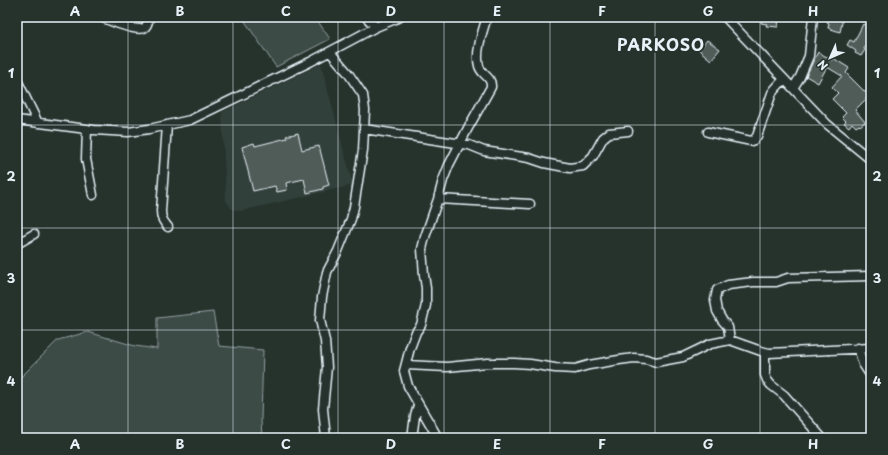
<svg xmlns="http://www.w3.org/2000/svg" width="888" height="455" viewBox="0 0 888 455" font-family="'Playpen Sans',sans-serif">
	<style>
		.built { fill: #333f3a }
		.green { fill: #3e4b47; stroke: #939ea0 }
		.building { fill: #505c59; stroke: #e8f1f8 }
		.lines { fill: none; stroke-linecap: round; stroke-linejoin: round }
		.minor-casing { stroke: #e8f1f8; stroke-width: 11 }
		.minor { stroke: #26332d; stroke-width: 8 }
		.grid { fill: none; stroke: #e8f1f8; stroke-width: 1; stroke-opacity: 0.55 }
		.labels { text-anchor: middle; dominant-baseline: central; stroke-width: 4; stroke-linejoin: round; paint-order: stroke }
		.district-label { font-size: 16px; font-weight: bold; letter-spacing: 1px; fill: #e8f1f8; stroke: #26332d }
		.neatline { fill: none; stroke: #e8f1f8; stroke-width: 1.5 }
		.grid-label { font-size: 13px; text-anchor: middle; font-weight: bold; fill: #e8f1f8 }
	</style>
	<rect width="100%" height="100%" fill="#26332d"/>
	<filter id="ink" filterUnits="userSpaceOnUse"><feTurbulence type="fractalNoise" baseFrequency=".025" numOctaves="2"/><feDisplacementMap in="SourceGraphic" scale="8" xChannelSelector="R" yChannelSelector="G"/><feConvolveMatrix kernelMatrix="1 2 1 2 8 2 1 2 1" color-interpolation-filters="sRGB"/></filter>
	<g filter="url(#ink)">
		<!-- built -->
		<path class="built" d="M321,64L353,185L241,211L232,209L226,201L222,112Z"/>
		<!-- green -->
		<path class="green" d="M242,17H315L330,39L276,67Z
			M213,312L219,346L263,350L261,420L262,438H17V381L58,340L88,332L135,346L157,349V318Z"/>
		<!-- building -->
		<path class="building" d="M762,17H779L778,27L766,26L767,24L761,23Z
			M829,17H839L843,18L840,32L828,28L829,23L827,22Z
			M863,24L870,27L866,37L868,38L864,49L865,50L861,56L855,53L856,51L847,45L850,40L854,42Z
			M707,40L720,49L711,60L699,50Z
			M818,52L832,60L833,58L849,68L846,73L869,96L855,110L865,122L860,126L859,125L856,127L852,123L849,127L844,123L846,121L842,117L846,113L832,99L838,93L832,87L842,76L827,67L818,83L806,76Z
			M298,133L302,150L319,146L329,185L323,187V189L307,193L304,179L286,183L287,190L277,192L275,186L253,191L242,147L254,143L255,146L287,138L286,136Z"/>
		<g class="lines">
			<!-- minor casing -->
			<g class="minor-casing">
				<path id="minor" d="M101,17C108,20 137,32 144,28C148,26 148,21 149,17
					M366,17L376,27
					M725,17L827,124L871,160
					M17,80L38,123
					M793,88L800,77L809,56L813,17
					M17,120L94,130L128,132L149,129L190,120L310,62L376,27L400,17
					M167,125L161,211C161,218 163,221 168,227
					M87,129L86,159L93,195
					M364,129L469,145L484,151L529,158L544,163L570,168L583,166L593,156L603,138L609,133L628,131
					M708,132L751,141L754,140L757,136L772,93L775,89L784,79
					M438,199L530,204
					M17,244L34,234
					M730,340L761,351L769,353L871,348
					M858,348L863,364L871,376
					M765,352V375L767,380L771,385L784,395L822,438
					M406,365L447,367L488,363H514L530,364L555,368L575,369L589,365L619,360L634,358L646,359L656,362L683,357L710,344L730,340L728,327L722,320L717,311L715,300L717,290L728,285L753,282H776L788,278L871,276
					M326,438L323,409L327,367L325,341L320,320L322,297L327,272L338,251L351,219L354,207L363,150L365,110L363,95L348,73L330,52
					M412,438L415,416L418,405
					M438,438L408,386L404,371L410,348L416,332L421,325L426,305V288L424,275L422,249L425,237L438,199L443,180L449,165L468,128L491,87C492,76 481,75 479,66C475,52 483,30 487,17"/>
			</g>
			<!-- minor -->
			<use href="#minor" class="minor"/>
		</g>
	</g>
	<!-- grid -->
	<path class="grid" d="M128,17V438M233,17V438M338,17V438M444,17V438M550,17V438M655,17V438M760,17V438M17,125H871M17,228H871M17,330H871"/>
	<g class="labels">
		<!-- district labels -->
		<g class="district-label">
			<text x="661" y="44">PARKOSO</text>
		</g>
	</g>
	<!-- margin -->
	<rect width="888" height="455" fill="none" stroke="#26332d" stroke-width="44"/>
	<!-- north arrow -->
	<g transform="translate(830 58) rotate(225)" stroke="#26332d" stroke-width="3" paint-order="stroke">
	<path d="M0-3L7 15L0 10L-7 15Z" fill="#e8f1f8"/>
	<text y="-6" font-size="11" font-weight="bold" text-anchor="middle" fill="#e8f1f8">N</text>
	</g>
	<rect x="22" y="22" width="844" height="411" class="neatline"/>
	<g class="grid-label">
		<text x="75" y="16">A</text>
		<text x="180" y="16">B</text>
		<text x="286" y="16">C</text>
		<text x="391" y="16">D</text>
		<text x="497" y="16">E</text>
		<text x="602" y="16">F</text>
		<text x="708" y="16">G</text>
		<text x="813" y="16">H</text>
		<text x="11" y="78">1</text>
		<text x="877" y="78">1</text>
		<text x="11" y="181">2</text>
		<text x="877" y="181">2</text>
		<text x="11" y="283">3</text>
		<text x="877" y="283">3</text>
		<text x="11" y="386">4</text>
		<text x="877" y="386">4</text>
		<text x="75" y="449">A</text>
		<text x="180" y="449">B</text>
		<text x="286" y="449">C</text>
		<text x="391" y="449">D</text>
		<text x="497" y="449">E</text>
		<text x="602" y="449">F</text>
		<text x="708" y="449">G</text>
		<text x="813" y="449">H</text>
	</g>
</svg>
